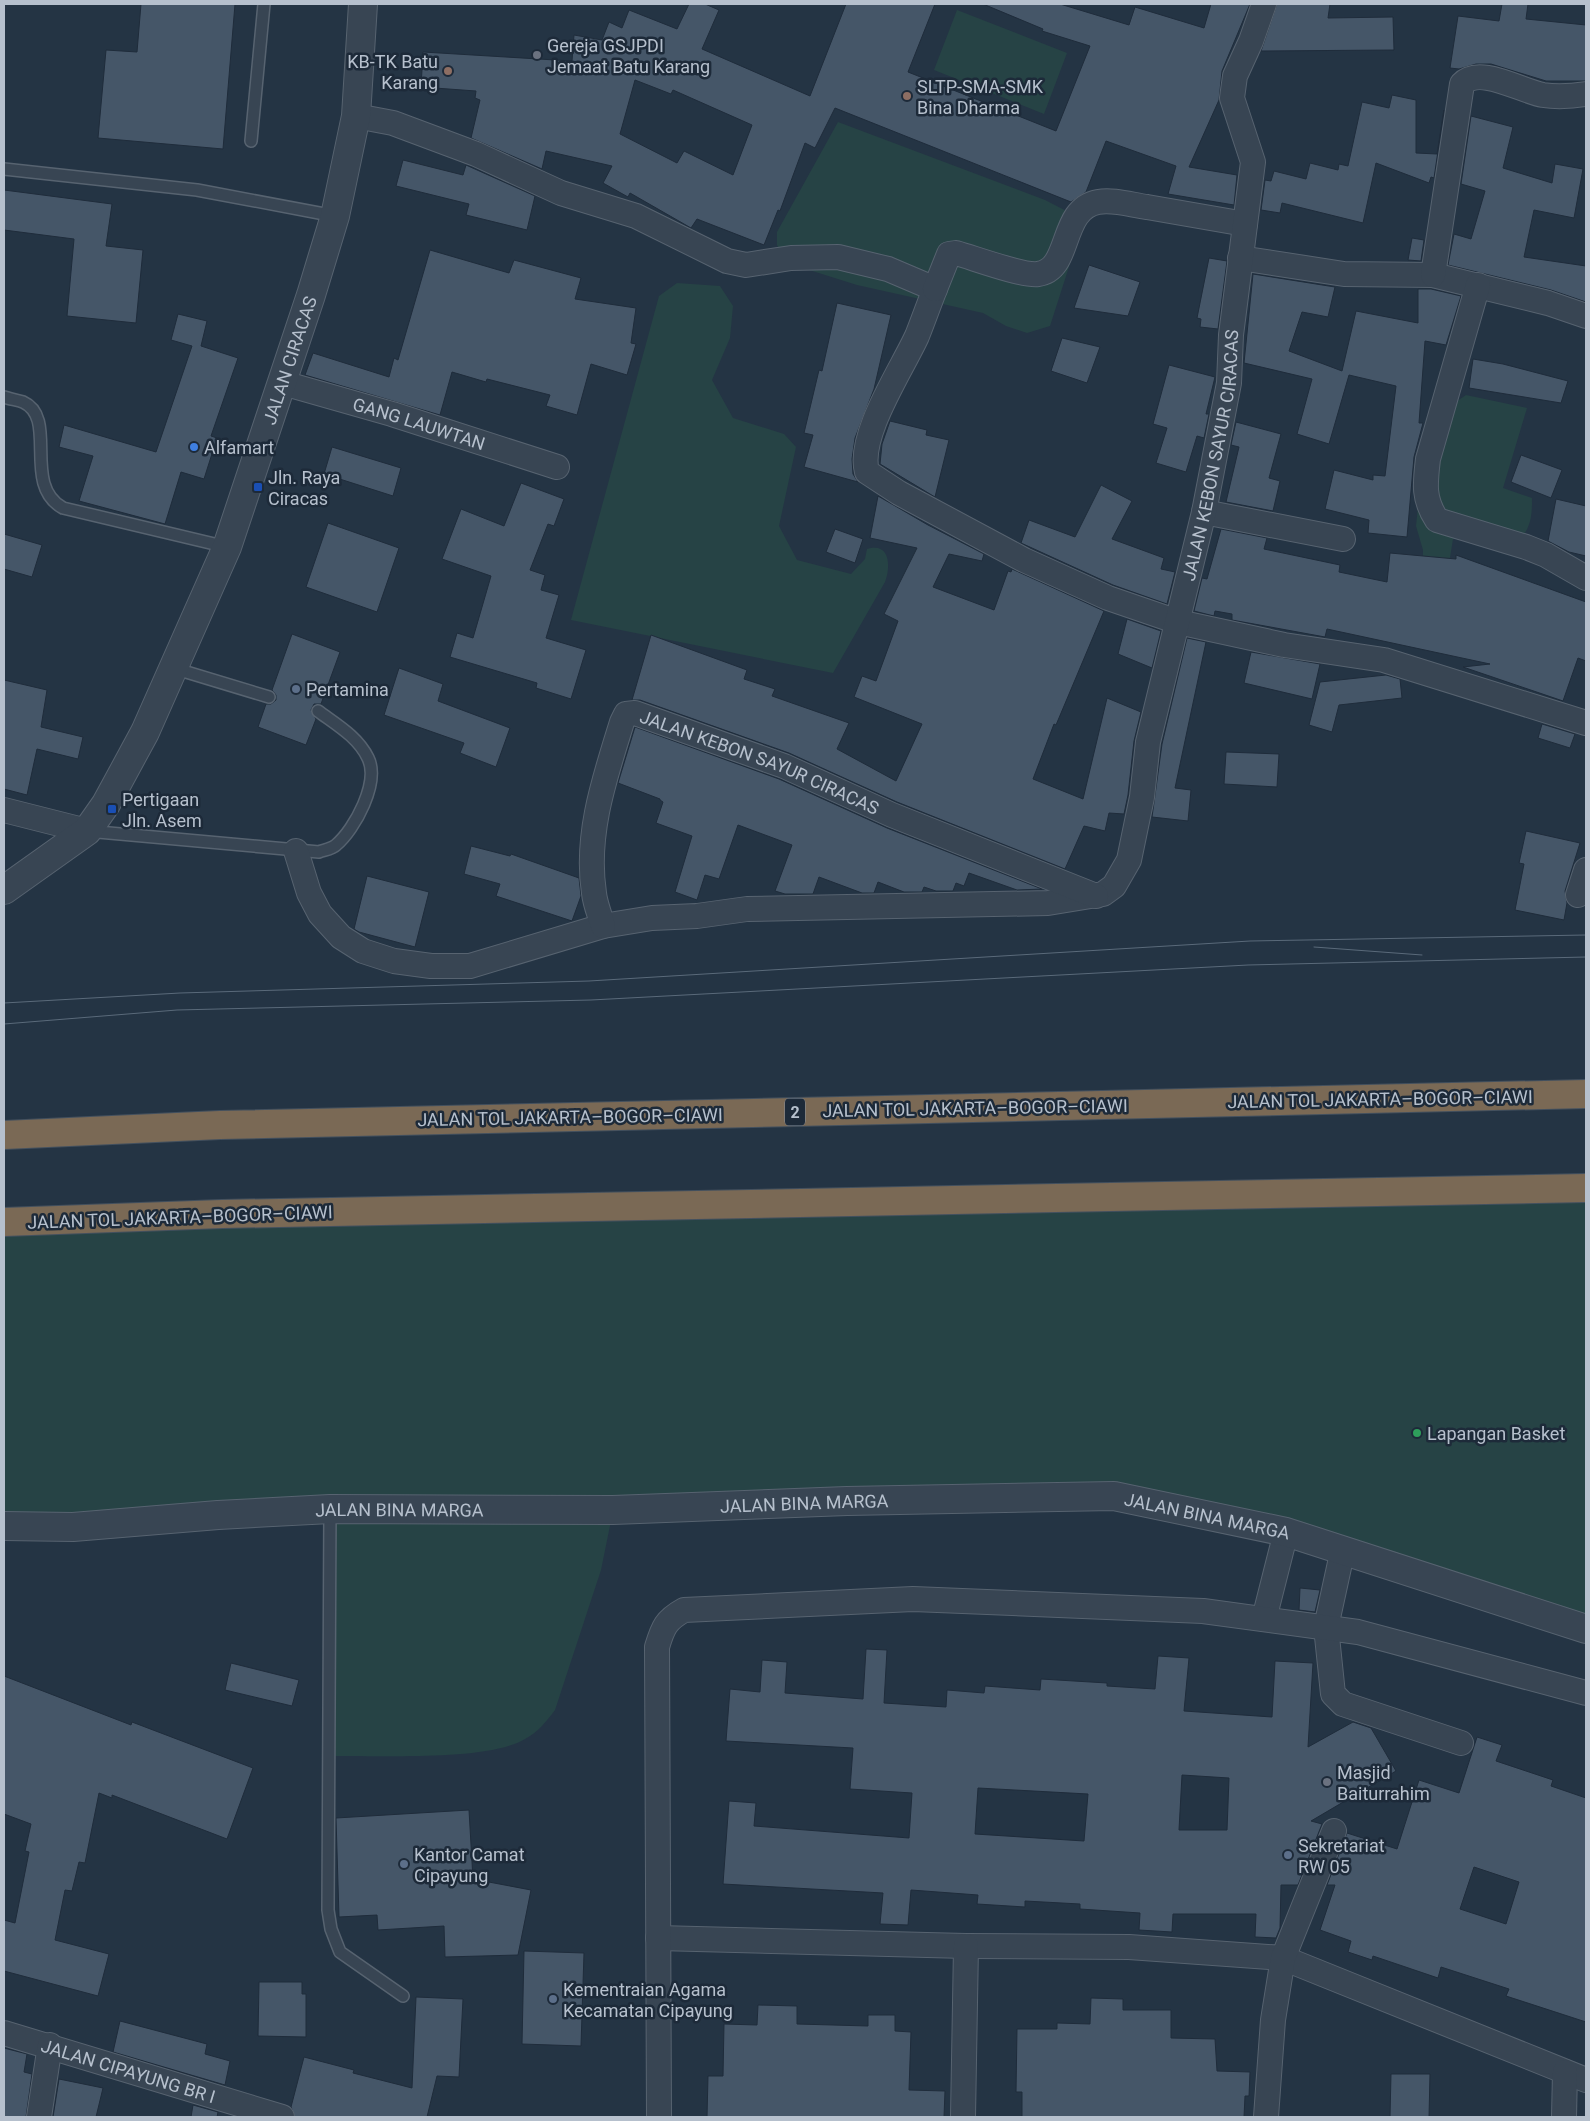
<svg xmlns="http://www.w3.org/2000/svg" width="1590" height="2121" viewBox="0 0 1590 2121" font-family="Roboto,sans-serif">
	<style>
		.green { fill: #264345 }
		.building { fill: #455668; stroke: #1f2c3b; fill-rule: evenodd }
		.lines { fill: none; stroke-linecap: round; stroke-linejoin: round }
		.service-casing { stroke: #576370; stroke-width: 14 }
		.minor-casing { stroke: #576370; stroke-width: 26 }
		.tertiary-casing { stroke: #576370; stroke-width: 30 }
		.motorway-casing { stroke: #43505e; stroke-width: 30 }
		.service { stroke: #384553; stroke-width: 11 }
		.minor { stroke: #384553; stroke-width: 24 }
		.tertiary { stroke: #384553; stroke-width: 28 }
		.motorway { stroke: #7a6955; stroke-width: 28 }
		.tram { stroke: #5a6a7a; stroke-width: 1 }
		.worship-dot { fill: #6b7280; stroke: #1d2a39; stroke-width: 2 }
		.education-dot { fill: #8d6e63; stroke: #1d2a39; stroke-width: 2 }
		.shop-dot { fill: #3f7fe0; stroke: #1d2a39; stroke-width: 2 }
		.transit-dot { fill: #1a4fb4; stroke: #1d2a39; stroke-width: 2 }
		.service-dot { fill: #5c6f8a; stroke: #1d2a39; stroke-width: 2 }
		.leisure-dot { fill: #2e9e5b; stroke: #1d2a39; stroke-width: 2 }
		.labels { text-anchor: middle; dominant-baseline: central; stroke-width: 5; stroke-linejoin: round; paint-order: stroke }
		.shield { fill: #1d2a39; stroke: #8893a1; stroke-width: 1 }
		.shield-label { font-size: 16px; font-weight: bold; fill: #b6c0cd }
		.poi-label { font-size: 18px; fill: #b6c0cd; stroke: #1d2a39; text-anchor: start }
		.street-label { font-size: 18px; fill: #b6c0cd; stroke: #1d2a39 }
	</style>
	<rect width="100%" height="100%" fill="#243444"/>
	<!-- green -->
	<path class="green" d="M957,10L1067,53L1044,114L934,70Z
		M838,122L1045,200L1084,220L1050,326L1027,333L1006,326L983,313L857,285L806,269L783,258L777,245V232Z
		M677,283L720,286L733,306L730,338L712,380L733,418L784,434L796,447L779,526L797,560L851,574L865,559L867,549C890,542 891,566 885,582L833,673L571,620L659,296Z
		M1466,395L1527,408L1503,488L1532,498C1532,517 1531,529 1517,542L1453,539L1445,589L1422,585L1423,550L1416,526L1422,468L1453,404Z
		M1586,1188V1632L1114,1496L613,1511L601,1570L555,1710C546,1722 538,1732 525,1739C487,1762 377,1755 330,1756V1509L4,1526V1222Z"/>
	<!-- building -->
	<path class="building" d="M141,4H235L223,149L98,138L106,50L137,52Z
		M689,4H705L719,10L702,49L810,96L846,4H935L908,72L1056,131L1090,46L1042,31L1043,29L983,4H1060L1129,25L1135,7L1204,28L1211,4H1250L1222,71L1219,100L1189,167L1237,175L1234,205L1168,194L1176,166L1106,141L1086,192L1071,202L835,108L815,148L805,143L780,211L778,210L764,245L697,219L691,228L630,193L628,197L603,183L612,166L546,151L542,169L471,138L480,100L475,98L476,91L421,87L423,52L572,61L574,35L602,40L609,22L622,28L629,10L677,29ZM635,80L671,94L673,90L752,125L733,175L684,151L677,163L620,134Z
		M1277,4H1330L1328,18L1393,17L1394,50L1261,51Z
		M1502,4H1528L1526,19L1586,25V81H1546L1491,64H1476L1459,69L1450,68L1458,16L1499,21Z
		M1392,95L1416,100V153L1437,154L1444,110L1434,178L1431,177L1429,183L1376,163L1363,223L1282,203L1280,213L1261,210L1265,180L1271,181L1274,171L1306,179L1310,163L1338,170L1339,164L1348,166L1362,102L1389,108Z
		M1471,116L1513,127L1503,168L1552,183L1555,164L1583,169L1574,218L1534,210L1524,257L1586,266V302L1551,290L1448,265L1454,234L1471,239L1485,191L1461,184Z
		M403,160L463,175L466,165L535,196L527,230L466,215L469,204L396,186Z
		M4,190L112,204L106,246L143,250L136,323L67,316L74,239L4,230Z
		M1412,238L1424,240L1421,261L1408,260Z
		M430,250L509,273L514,260L581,278L575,299L636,308L631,343L636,344L627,375L591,364L577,415L546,406L550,395L487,379L486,382L452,372L440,415L305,375L313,353L389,377L394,358L398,360Z
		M1209,258L1227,261L1218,329L1200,327L1201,319L1197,318Z
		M1089,265L1140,282L1128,316L1074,308Z
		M1253,274L1335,287L1328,317L1302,312L1289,351L1342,371L1356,311L1418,323V289H1431L1461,296L1446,345L1425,341L1419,423H1423L1414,457L1407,537L1368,533L1369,520L1325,509L1334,470L1373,480V475L1385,476L1396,386L1349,375L1329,444L1297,434L1312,379L1244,363Z
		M837,303L891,315L874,389L855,438L852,459L853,474L858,482L804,467L813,435L804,433L819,370L822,371Z
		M178,314L207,321L201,346L238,358L211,436L217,438L204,479L181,472L165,524L79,501L93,456L59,447L64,425L156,452L192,346L171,340Z
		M1062,338L1100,347L1087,383L1051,371Z
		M1473,359L1503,364L1568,381L1561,403L1469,388Z
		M1169,365L1215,377L1206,414H1209L1204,438L1197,436L1186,472L1156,463L1167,428L1153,424Z
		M890,421L927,430L926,435L949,440L935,497L880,464L882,444Z
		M1236,422L1281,434L1269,478L1280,481L1273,511L1226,502L1239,447L1231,445Z
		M332,447L401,468L393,496L324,474Z
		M1521,455L1562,470L1551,498L1511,482Z
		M521,483L564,499L554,526L548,524L530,570L545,575L541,590L559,595L546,638L586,650L571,699L536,688L537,683L450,657L457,633L473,638L491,576L442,559L461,509L504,526Z
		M1101,485L1132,501L1112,539L1164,558L1161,569L1175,572L1167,604L1113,585L1021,543L1029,520L1075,537Z
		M878,496L928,525L984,554L982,561L949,554L933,587L994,610L1008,571L1011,572L1012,569L1104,611L1056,725L1054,724L1033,779L1083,799L1107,698L1141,712L1134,741L1128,795L1124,814L1109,813L1105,831L1084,826L1065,869L897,802L789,753L640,700H632L651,635L747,670L744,679L775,689L772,696L849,723L837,749L896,781L922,724L854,697L862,676L876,681L898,621L884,614L917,548L870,538Z
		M1556,499L1586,506V556L1569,552L1548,541Z
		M328,523L399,548L377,612L306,587Z
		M835,529L863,539L855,563L826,552Z
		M1221,529L1267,538L1264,549L1340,565L1339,572L1387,582L1390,553L1456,559V555L1586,602V661L1578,658L1563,701L1463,667L1490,664L1327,629L1325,637L1232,620V614L1215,611L1214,616L1194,611L1202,578L1207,579Z
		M4,534L42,545L32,577L4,569Z
		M1127,619L1161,631L1152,668L1118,654Z
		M292,634L340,652L321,704H314L311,710L316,719L306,745L258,727L266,704H271L276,700V695L272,690Z
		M1187,638L1206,642L1175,788L1191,790L1188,821L1152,817L1162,744Z
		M1251,652L1320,664L1312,699L1244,683Z
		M399,668L443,684L438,701L510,728L496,767L460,753L464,743L384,715Z
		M1386,675L1400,679L1402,698L1339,705L1332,732L1309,725L1320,682Z
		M4,680L47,690L41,727L83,737L78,759L37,749L27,795L4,789Z
		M1542,724L1575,734L1570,748L1538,738Z
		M635,727L779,779L887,828L1042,889L1017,890L969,873L964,886L956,883L953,891H936L924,887L922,892H904L878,882L874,893H862L819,877L813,894H785L775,891L792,845L738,825L719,879L705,875L697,900L675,892L692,836L656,823L663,802L660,800V799L618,783Z
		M1226,752L1279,754L1277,787L1224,784Z
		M1526,831L1580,843L1565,891L1567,903L1564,920L1515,910L1524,864L1519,863Z
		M471,846L510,856L511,854L579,878L581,896L572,921L496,896L500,884L464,874Z
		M367,876L429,892L415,947L359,932L354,929Z
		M1300,1588L1320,1590L1315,1612L1299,1610Z
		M866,1649L887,1650L884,1703L946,1707L947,1690L984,1693L985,1686L1040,1690L1041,1679L1107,1683V1686L1155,1689L1158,1656L1189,1658L1184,1711L1272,1717L1275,1661L1313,1663L1308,1747L1353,1722L1371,1728L1396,1771L1311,1821L1322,1824L1298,1885H1281L1280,1928L1276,1938L1255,1937L1256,1914H1173L1172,1932L1139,1930L1140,1913L1080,1909V1904L1025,1901V1907L977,1904L978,1895L911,1890L908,1925L880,1924L883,1893L723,1884L729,1801L756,1803L754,1826L909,1838L912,1793L850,1789L853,1748L726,1741L730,1689L760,1692L762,1660L787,1662L785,1693L863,1699ZM1182,1775L1229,1778L1227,1830H1179ZM978,1788L1088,1794L1084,1841L975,1834Z
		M231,1663L299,1680L292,1706L225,1690Z
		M4,1676L131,1725L132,1722L253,1768L227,1839L112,1795V1798L99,1793L85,1863L79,1862L72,1891L65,1890L55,1940L109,1954L98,1996L4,1971V1920L15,1923L29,1852L25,1851L31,1824L4,1814Z
		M1477,1737L1502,1745L1496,1761L1553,1780L1551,1786L1586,1798V2022L1506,1996L1509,1989L1441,1967L1438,1978L1373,1956L1372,1960L1348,1952L1351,1941L1320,1930L1335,1885H1327L1347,1833L1397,1849L1419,1780L1459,1793ZM1474,1867L1519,1882L1506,1924L1460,1909Z
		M469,1810L473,1879L531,1890L518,1955L445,1957L444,1926L378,1930L377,1915L339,1917L336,1818Z
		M524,1951L584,1953L581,2046L522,2044Z
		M259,1982H302V1994H306V2037L258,2036Z
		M416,1997L463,1999L459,2077L437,2076L427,2117H295L291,2107L304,2057L354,2070L353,2073L412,2088Z
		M1091,1998L1123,1999V2010H1171V2038L1215,2039L1217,2071L1250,2072L1249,2096H1245L1244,2117H1022V2092H1016L1017,2029H1057V2023L1090,2024Z
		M758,2005L797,2006V2024L868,2026V2015H895V2031L911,2032L909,2090L945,2091L944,2117H707L708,2076H723L724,2024L757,2025Z
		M120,2021L207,2044L205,2054L230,2061L225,2085L113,2052Z
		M4,2048L27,2054L24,2072L32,2074L26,2117H4Z
		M1391,2074H1430L1429,2117H1390Z
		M59,2079L103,2088L96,2117H53Z
		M193,2105L218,2112L217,2117H191Z"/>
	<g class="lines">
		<!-- service casing -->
		<g class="service-casing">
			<path id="service" d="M251,141L264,4
				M4,169L197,190L335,216
				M4,397C10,399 17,400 23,402C59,418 21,485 63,508L227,547
				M173,668L269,697
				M87,831L319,852C324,850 332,849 336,845C355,829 380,782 368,758C358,737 337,725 318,711
				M330,1509L328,1910L331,1929L340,1952L403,1996"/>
		</g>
		<!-- minor casing -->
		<g class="minor-casing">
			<g id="minor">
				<path d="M356,116L393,123L476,154L561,193L636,216L727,261L746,265L791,258L838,257L888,269L935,289C929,304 923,321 917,336C901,371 857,436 867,472L899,493L1024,560L1108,598L1178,622L1284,645L1384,660L1586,723"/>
				<path d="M1240,258L1344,274L1433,275L1548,303L1586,316"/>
				<path d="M1433,275L1462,84C1479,65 1521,91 1543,95C1556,97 1573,96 1586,94"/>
				<path d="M1478,285L1428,459C1425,484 1423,499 1437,520L1526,547L1546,555L1586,578"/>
				<path d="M935,289L949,254L956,253C974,258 1022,276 1038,274C1072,270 1059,209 1098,202C1113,199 1132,205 1147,207C1180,213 1212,218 1245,224"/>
				<path id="s1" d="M283,383L392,414L557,467"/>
				<path d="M1204,512L1343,539"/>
				<path d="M4,810L87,831"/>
				<path id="s2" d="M296,851L309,893L320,914L341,937L363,951L394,961L431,966H470L603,926L652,918L697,916L747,909L1048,903L1103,894L1114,886L1129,860L1142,797L1148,742L1204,512L1229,383L1231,335L1253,162L1232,98L1235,76L1251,41L1264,4"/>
				<path d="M1578,895L1586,870"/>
				<path id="s3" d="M603,926C600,915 595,904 594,893C585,834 605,777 622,722L626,714L635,713L784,766L892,815L1096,896"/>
				<path d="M1343,1549L1326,1627L1333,1694L1343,1704L1461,1743"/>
				<path d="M1264,1619L1286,1532"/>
				<path d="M658,1938L966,1946L1129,1947L1283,1958L1586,2080"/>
				<path id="s4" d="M4,2033L282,2117"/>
				<path d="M39,2117L50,2045"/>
				<path d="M659,2117L657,1647C663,1627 666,1620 684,1610L913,1599L1203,1611L1358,1632L1586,1693"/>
				<path d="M963,2117L966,1946"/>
				<path d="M1266,2117L1273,2020L1283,1958L1334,1831"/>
				<path d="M1564,2117L1565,2072"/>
			</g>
		</g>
		<!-- tertiary casing -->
		<g class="tertiary-casing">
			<g id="tertiary">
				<path id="s5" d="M4,890L87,831L106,804L145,732L227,547L311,295L335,216L356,116L363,4"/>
				<path id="s6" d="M4,1526L73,1527L218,1515L330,1509L613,1510L847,1501L1114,1496L1286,1532L1586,1629"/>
			</g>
		</g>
		<!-- motorway casing -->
		<g class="motorway-casing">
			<path id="motorway" d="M4,1135L220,1125L1586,1094
				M4,1222L222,1214L1586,1188"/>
		</g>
		<!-- service -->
		<use href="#service" class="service"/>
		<!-- minor -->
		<use href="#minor" class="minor"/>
		<!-- tertiary -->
		<use href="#tertiary" class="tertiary"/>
		<!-- motorway -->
		<use href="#motorway" class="motorway"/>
		<!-- tram -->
		<path class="tram" d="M1314,947L1422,955
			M4,1003L180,993L589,981L1250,941L1586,935
			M4,1024L177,1010L591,1000L1248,965L1586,957"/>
	</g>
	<!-- markers -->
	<g class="worship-dot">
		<circle cx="537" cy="55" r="5"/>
		<circle cx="1327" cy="1782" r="5"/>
	</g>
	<g class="education-dot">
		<circle cx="448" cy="71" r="5"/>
		<circle cx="907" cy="96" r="5"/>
	</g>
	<circle class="shop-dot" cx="194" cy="447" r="5"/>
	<g class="transit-dot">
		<rect x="253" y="482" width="10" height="10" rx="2.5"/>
		<rect x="107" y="804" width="10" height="10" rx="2.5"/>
	</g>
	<g class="service-dot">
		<circle cx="296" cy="689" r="5"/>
		<circle cx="1288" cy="1855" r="5"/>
		<circle cx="404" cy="1864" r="5"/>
		<circle cx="553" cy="1999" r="5"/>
	</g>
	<circle class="leisure-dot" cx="1417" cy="1433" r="5"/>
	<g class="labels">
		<!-- shield labels -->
		<rect class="shield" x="785" y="1098.5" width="20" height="27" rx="4"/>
		<g class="shield-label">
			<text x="795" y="1112">2</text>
		</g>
		<!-- poi labels -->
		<g class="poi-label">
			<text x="547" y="45">Gereja GSJPDI<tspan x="547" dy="21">Jemaat Batu Karang</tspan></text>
			<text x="438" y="61" text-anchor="end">KB-TK Batu<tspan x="438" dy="21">Karang</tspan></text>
			<text x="917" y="86">SLTP-SMA-SMK<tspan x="917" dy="21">Bina Dharma</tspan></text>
			<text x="204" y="447">Alfamart</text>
			<text x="268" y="477">Jln. Raya<tspan x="268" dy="21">Ciracas</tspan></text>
			<text x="306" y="689">Pertamina</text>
			<text x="122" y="799">Pertigaan<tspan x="122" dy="21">Jln. Asem</tspan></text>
			<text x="1427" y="1433">Lapangan Basket</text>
			<text x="1337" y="1772">Masjid<tspan x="1337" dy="21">Baiturrahim</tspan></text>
			<text x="1298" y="1845">Sekretariat<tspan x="1298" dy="21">RW 05</tspan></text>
			<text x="414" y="1854">Kantor Camat<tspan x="414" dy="21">Cipayung</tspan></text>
			<text x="563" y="1989">Kementraian Agama<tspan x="563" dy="21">Kecamatan Cipayung</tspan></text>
		</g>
		<!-- street labels -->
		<g class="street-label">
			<text stroke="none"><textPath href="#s5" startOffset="616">JALAN CIRACAS</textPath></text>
			<text stroke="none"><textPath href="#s1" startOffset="142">GANG LAUWTAN</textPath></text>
			<text stroke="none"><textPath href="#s2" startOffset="1332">JALAN KEBON SAYUR CIRACAS</textPath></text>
			<text stroke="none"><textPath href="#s3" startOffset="361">JALAN KEBON SAYUR CIRACAS</textPath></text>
			<text transform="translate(1380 1099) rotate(-1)">JALAN TOL JAKARTA–BOGOR–CIAWI</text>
			<text transform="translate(975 1108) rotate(-1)">JALAN TOL JAKARTA–BOGOR–CIAWI</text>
			<text transform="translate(570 1117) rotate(-1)">JALAN TOL JAKARTA–BOGOR–CIAWI</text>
			<text transform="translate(180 1217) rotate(-2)">JALAN TOL JAKARTA–BOGOR–CIAWI</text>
			<text stroke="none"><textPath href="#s6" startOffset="801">JALAN BINA MARGA</textPath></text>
			<text stroke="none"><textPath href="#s6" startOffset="396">JALAN BINA MARGA</textPath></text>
			<text stroke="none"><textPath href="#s6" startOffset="1206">JALAN BINA MARGA</textPath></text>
			<text stroke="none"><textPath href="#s4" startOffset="130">JALAN CIPAYUNG BR I</textPath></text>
		</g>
	</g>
	<!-- border -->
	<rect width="1590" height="2121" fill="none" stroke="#b6c0cd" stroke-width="10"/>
</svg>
